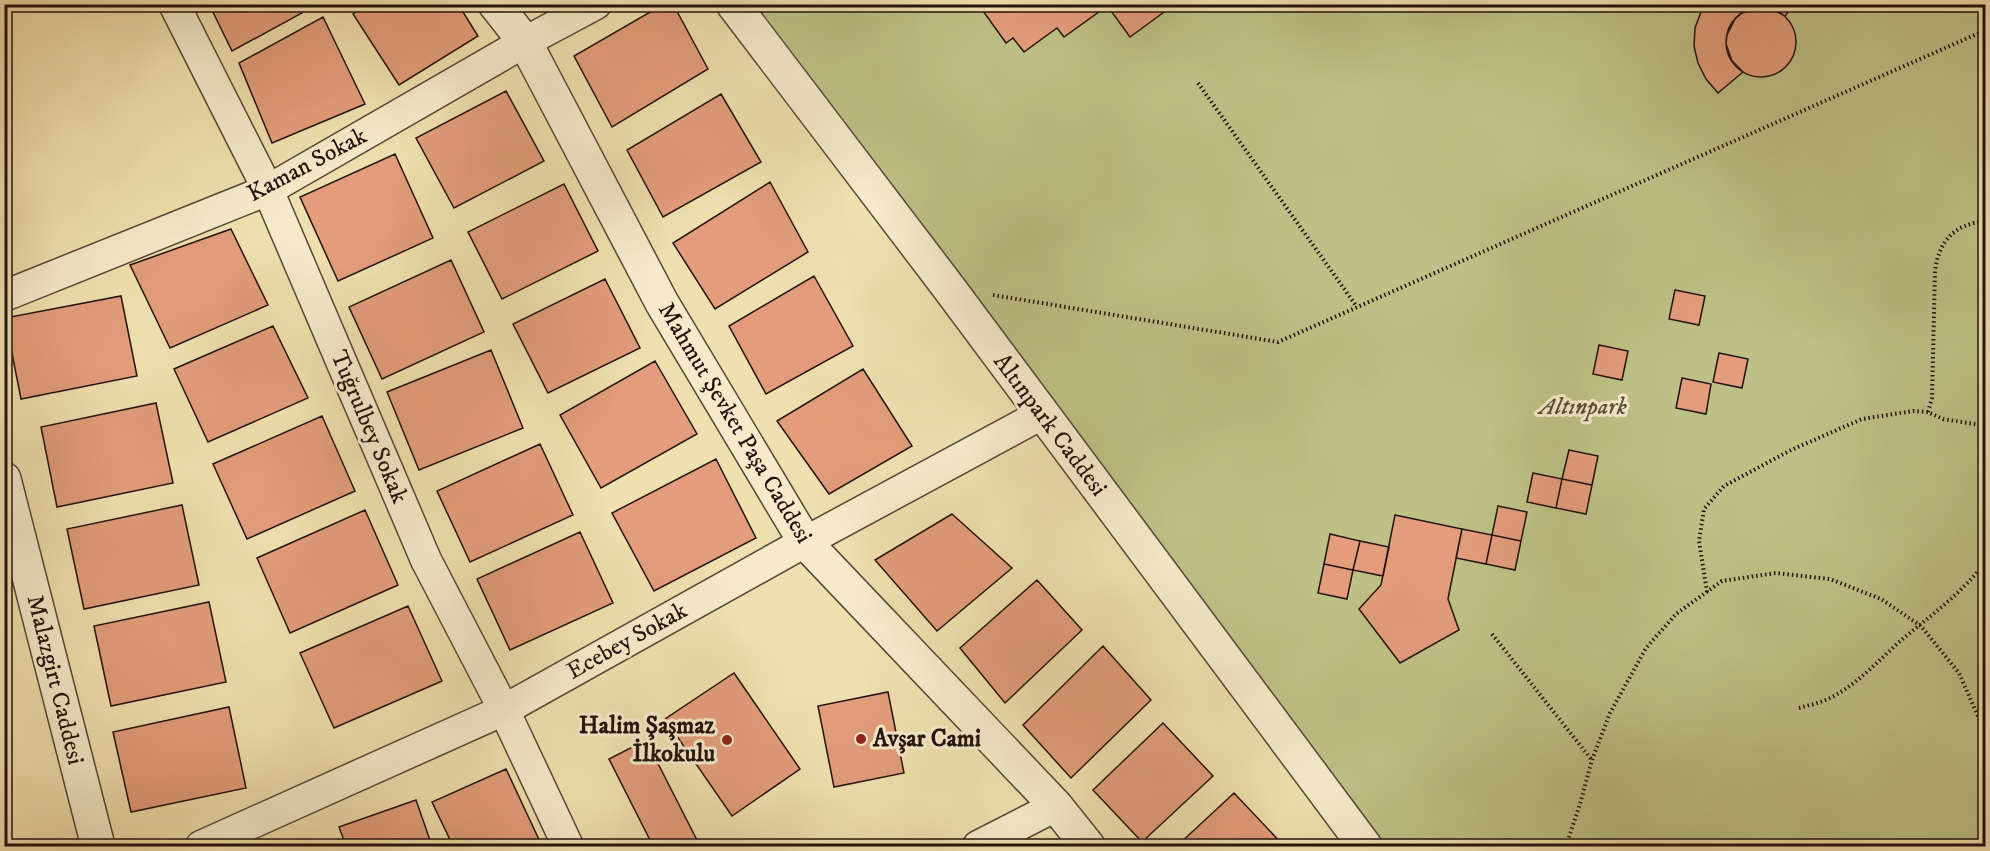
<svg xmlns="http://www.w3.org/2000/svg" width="1990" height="851" viewBox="0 0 1990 851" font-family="'IM FELL DW Pica',serif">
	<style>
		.green { fill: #bec187; stroke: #706a4a; stroke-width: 1.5 }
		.building { fill: #e39d7c; stroke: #22120d; stroke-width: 1.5 }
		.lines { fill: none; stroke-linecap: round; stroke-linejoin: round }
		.minor-casing { stroke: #564636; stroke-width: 33 }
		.tertiary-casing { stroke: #564636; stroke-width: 36 }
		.path { stroke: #22120d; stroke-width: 4; stroke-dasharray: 1.5 3; stroke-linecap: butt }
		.minor { stroke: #f5ebcb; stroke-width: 30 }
		.tertiary { stroke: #f5ebcb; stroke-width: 33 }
		.poi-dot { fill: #8f2418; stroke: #f5ebcb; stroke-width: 2 }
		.labels { text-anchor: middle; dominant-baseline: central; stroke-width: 6; stroke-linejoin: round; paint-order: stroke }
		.street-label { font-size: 24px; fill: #22120d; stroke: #f5ebcb }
		.park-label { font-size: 24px; font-style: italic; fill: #594f38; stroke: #f5ebcb }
		.poi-label { font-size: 24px; font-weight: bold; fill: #22120d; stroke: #f5ebcb; text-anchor: end }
	</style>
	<rect width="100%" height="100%" fill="#f0e0af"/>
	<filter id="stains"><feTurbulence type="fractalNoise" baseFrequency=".00333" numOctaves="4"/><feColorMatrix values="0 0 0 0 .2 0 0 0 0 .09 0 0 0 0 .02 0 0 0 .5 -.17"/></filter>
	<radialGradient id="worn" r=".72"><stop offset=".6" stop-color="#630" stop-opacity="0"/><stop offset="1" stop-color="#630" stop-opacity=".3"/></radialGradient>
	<!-- green -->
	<path class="green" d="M733,5H1985V846H1365Z"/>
	<!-- building -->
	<path class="building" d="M209,4H299L302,13L232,51Z
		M367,4H458L478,36L399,85L353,14Z
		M664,4H673L708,69L612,127L574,56Z
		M978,4H1107V6L1064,37L1057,28L1024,52L1013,38L1006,43Z
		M1106,4H1175L1130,37Z
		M1704,4H1794L1785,16L1769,8H1760L1742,13L1735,19L1727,35L1726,44L1732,61L1743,72L1718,93L1706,79L1698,63L1694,46L1695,28Z
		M1726 42a35 35 0 1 1 70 0a35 35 0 1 1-70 0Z
		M323,17L365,104L272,143L239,63Z
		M506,91L544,161L454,208L416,138Z
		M721,94L761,162L663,217L627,150Z
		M395,154L433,238L338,281L300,197Z
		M770,182L808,252L715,309L673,243Z
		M564,184L598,251L502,299L468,232Z
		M231,229L268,305L170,348L130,265Z
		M451,260L484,332L382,379L349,307Z
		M814,276L853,346L766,394L729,326Z
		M605,279L640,348L548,393L513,324Z
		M1675,290L1705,296L1699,325L1669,319Z
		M121,296L137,376L21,399L5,318Z
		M273,326L308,398L208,442L174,369Z
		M1599,345L1628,351L1622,380L1593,374Z
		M491,350L523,428L419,470L387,392Z
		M1719,353L1748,359L1742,388L1713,382Z
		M655,361L697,434L601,488L560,415Z
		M863,369L912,446L829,494L777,421Z
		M1682,378L1711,384L1706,414L1676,408Z
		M156,403L173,483L57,507L41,427Z
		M322,416L355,491L247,539L213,464Z
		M540,444L573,515L470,562L437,491Z
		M1569,450L1598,456L1592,485L1562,479Z
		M716,459L756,538L654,591L612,513Z
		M1533,473L1562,479L1556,508L1527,502Z
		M1562,479L1592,485L1586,514L1556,508Z
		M182,505L199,585L84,609L67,529Z
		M1498,506L1527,512L1521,541L1492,535Z
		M365,510L398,585L290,633L257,558Z
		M952,514L1012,568L937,631L875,560Z
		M1395,515L1462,529L1448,599L1459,630L1400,663L1359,609L1381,585Z
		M1462,529L1492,535L1486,564L1456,558Z
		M580,532L613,603L510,650L477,579Z
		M1330,534L1360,541L1353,570L1324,564Z
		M1492,535L1521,541L1515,570L1486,564Z
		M1360,541L1389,547L1383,576L1353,570Z
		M1324,564L1353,570L1347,599L1318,593Z
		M1037,580L1082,630L1005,703L960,648Z
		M209,602L226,682L111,706L94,626Z
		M408,606L442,681L334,728L300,653Z
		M1103,646L1151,700L1071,778L1023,725Z
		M734,673L800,769L732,816L665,719Z
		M888,692L904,773L834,787L818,706Z
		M229,707L246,788L131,812L113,732Z
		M1163,723L1213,776L1142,842L1093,790Z
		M646,740L700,846H653L609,759Z
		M506,769L542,846H453L432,802Z
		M1234,793L1284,846H1177Z
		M416,800L432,846H346L339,827Z"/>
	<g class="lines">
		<!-- minor casing -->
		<g class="minor-casing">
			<path id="minor" d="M174,4L268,190L426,560L504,710L568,846
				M4,296L268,190L525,42L596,4
				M201,846L504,710L805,542L1042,414
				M978,846L1056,806"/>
		</g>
		<!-- tertiary casing -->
		<g class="tertiary-casing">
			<path id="tertiary" d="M495,4L525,42L662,303L805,542L1056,806L1088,846
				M733,4L949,288L1365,846
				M4,479L98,846"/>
		</g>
		<!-- path -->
		<path class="path" d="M1983,4L1986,11
			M1198,83L1357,307
			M993,295L1278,342L1986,30
			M1928,412L1932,398L1935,271C1939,241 1954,224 1986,221
			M1707,592L1699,541L1704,509L1724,486L1791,450L1862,419L1913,411L1928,412L1943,419L1986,426
			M1492,634L1591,759
			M1799,708C1809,705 1820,703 1830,698C1860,683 1880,658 1905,637C1933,614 1964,591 1986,561
			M1566,846L1580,804L1592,760L1610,713L1646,648L1676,614L1722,581L1776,573L1830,579L1881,599L1921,626L1959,673L1981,723"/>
		<!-- minor -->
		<use href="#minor" class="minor"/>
		<!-- tertiary -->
		<use href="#tertiary" class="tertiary"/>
	</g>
	<!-- markers -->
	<g class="poi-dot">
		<circle cx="861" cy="739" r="6"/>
		<circle cx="727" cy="740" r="6"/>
	</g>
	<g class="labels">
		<!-- street labels -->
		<g class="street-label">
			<text transform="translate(307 165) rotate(-28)">Kaman Sokak</text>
			<text transform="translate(735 423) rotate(59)">Mahmut Şevket Paşa Caddesi</text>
			<text transform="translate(1050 425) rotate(53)">Altınpark Caddesi</text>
			<text transform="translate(369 427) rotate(67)">Tuğrulbey Sokak</text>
			<text transform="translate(627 641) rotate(-29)">Ecebey Sokak</text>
			<text transform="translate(55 680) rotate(76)">Malazgirt Caddesi</text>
		</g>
		<!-- park labels -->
		<g class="park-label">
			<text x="1583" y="407">Altınpark</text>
		</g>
		<!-- poi labels -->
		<g class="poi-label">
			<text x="715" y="726">Halim Şaşmaz<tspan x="715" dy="28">İlkokulu</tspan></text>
			<text x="873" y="739" text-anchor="start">Avşar Cami</text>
		</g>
	</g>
	<!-- margin -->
	<rect width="1990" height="851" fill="none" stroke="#f0e0af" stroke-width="24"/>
	<rect x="6" y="6" width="1978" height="839" fill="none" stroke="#22120d" stroke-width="3"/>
	<rect x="12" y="12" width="1966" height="827" fill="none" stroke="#22120d" stroke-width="1.5"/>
	<rect width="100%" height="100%" filter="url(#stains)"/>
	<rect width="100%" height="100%" fill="url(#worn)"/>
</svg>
